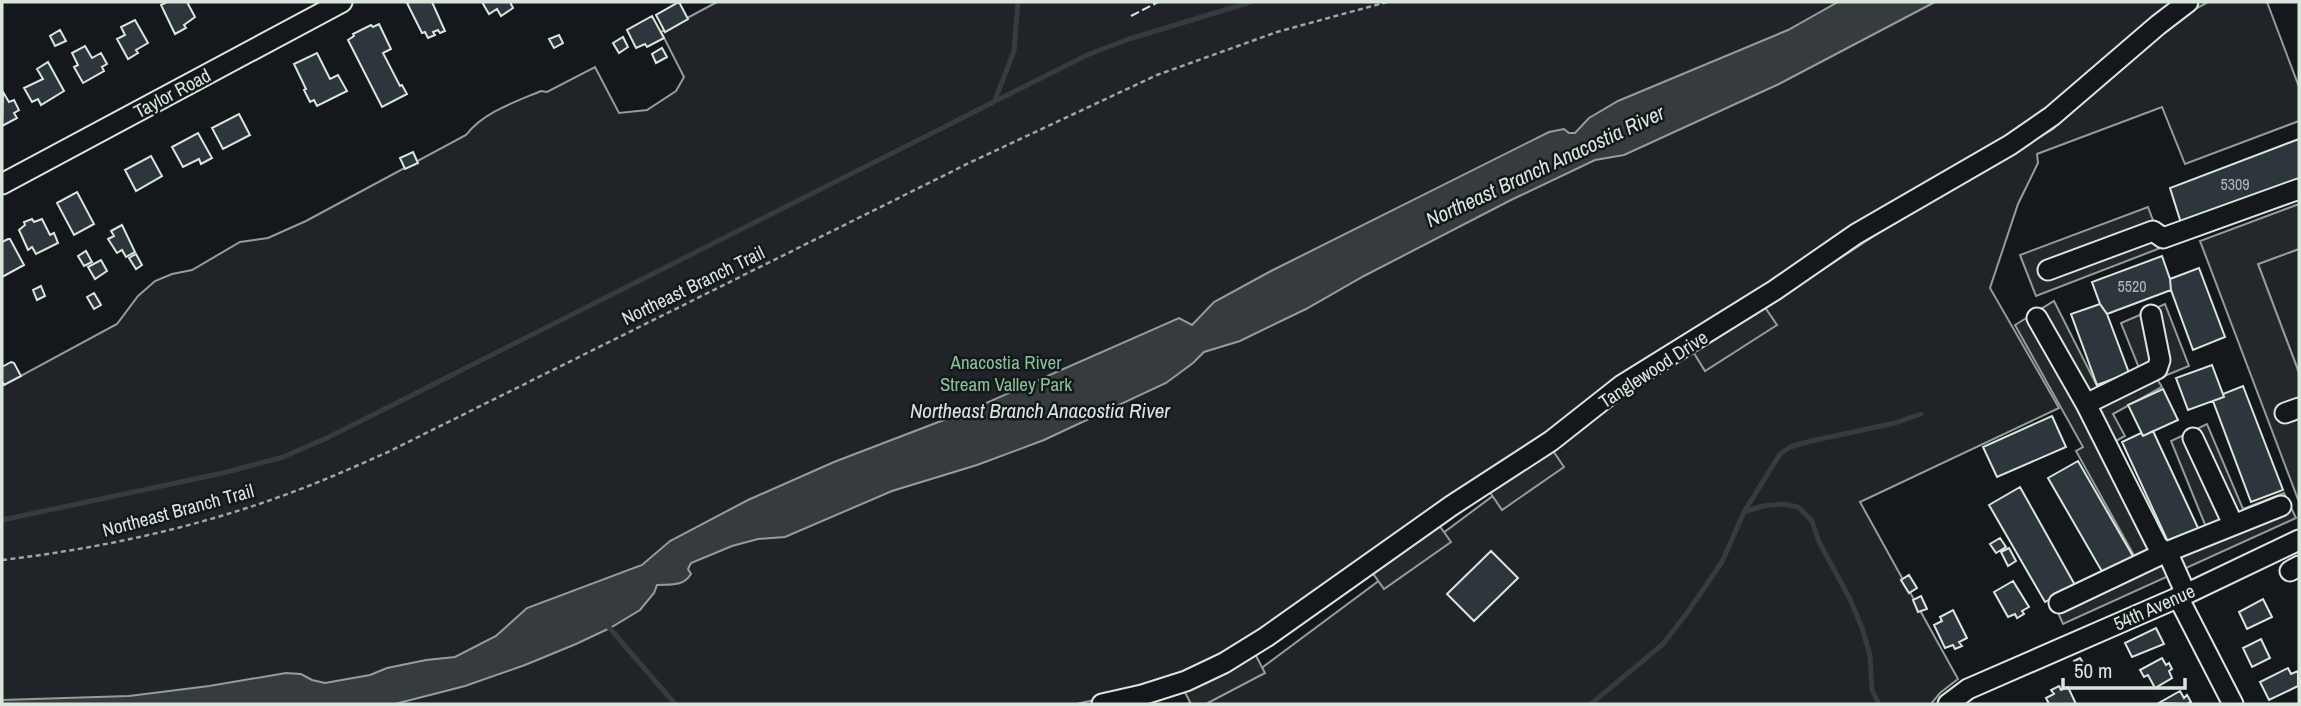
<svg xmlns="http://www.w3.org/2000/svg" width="2301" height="706" viewBox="0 0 2301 706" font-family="'Archivo Narrow',sans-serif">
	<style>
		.green { fill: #202428; stroke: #939e99; stroke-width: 2 }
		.parking { fill: #24282b; stroke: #939e99; stroke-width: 2 }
		.water { fill: #363b3e; stroke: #939e99; stroke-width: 2 }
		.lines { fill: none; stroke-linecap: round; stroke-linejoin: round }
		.stream { stroke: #363b3e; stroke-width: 5 }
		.building { fill: #2c363c; stroke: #d8e6dc; stroke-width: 2 }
		.minor-casing { stroke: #d8e6dc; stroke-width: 23 }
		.path { stroke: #9da8a2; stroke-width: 2.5; stroke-dasharray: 5 3.5; stroke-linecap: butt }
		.minor { stroke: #14181c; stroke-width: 19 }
		.fence { stroke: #d8e6dc; stroke-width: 2; stroke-dasharray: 9 3.5; stroke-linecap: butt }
		.labels { text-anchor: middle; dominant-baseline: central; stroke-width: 5; stroke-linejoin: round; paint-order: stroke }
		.number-label { font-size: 16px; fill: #adbab4 }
		.street-label { font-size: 19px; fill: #d8e6dc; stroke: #14181c }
		.park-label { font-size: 19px; fill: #8ac095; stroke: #14181c }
		.water-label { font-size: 21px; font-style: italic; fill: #d8e6dc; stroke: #14181c }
	</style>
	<rect width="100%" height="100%" fill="#14181c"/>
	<!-- green -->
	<path class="green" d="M717,2H2179L2079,85L2017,131L1557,427L1255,644L1159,686L1076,704H2V386L117,324L138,296L155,281L172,274L192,270L240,242L268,238L306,221L466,135C484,112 515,102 541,91L547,92L595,67L619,113L647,110L676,91L684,77L661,32Z
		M2208,2H2267L2299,87V121L2185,164L2162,107L2037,154L2038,163L2018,204L1990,288L2059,408L1860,502L1958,679L1940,693L1931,704H1187L1223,692L1259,670L1560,446L1617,399L1715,340L1874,236L2053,129L2149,41L2177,19Z
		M2299,249V373L2258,264Z"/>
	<!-- parking -->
	<path class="parking" d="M2299,204V249L2258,264L2299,373V502L2200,241Z
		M2148,207L2163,247L2036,296L2020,255Z
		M1760,300L1777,325L1705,371L1689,345Z
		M2054,301L2098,388L2139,368L2121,323L2165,304L2189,366L2157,379L2162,387L2113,414L2125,436L2114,442L2164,547L2206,527L2171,441L2207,424L2243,509L2284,493L2296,518L2063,624L2053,601L2136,559L2076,451L2083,447L2015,325Z
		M1547,442L1564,467L1502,510L1485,485Z
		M1434,518L1451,542L1384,589L1367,565Z
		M1251,646L1265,673L1206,704H1191L1180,683Z"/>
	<!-- water -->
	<path class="water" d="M1838,2H1935L1779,84L1624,155L1595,160L1511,200L1364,276L1306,309L1240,341L1204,352L1193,363L1166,383L1044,440L977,465L892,491L785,537L758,539L732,546L691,563L688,569L691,574C683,587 670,584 657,585L654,593L640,610L610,628L576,644L525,665L465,686L395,704H2V700L129,696L209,686L286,673L301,674L312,680L325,683L370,675L387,668L426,660L455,657L496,636L527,608L642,565L670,541L748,500L834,462L975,408L1179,318L1192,325L1214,302L1271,271L1549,132L1564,129L1569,133H1575L1589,118L1618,101L1788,30Z"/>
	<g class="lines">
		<!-- stream -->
		<path class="stream" d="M995,100L1014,51L1018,2
			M1744,512L1763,506L1783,504L1798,507L1812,521L1819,542L1850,599L1862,628L1870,655L1872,690L1879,704
			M2,520L223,473L283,457L329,437L1087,55L1129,39L1251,2
			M606,624L675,704
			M1591,704L1663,644L1687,613L1722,562L1744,512L1780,454L1790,447L1811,441L1895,423L1921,414"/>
	</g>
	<!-- building -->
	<path class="building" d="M167,2H187L195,17L184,25L186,28L175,34L161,5Z
		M410,2H432L445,31L440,33L438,30L433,32L435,35L428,38L425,32L422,33L407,3Z
		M482,2H510L513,8L501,16L497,9L489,14Z
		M679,2L688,19L665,32L656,15Z
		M652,16L664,38L647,47L645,44L636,48L627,30Z
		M135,20L148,43L136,50L138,53L128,59L117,39L125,35L121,27Z
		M379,24L391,49L383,53L400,86L402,85L407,94L382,107L348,40L354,36L353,34L371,25L373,27Z
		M60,30L66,41L55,46L50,36Z
		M559,35L563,43L554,48L549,39Z
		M623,37L628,47L619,53L613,43Z
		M85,46L92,58L101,53L107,64L102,67L104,71L83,83L74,67L78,65L72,53Z
		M662,48L667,57L656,63L652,54Z
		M317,53L330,79L338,75L347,91L317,106L314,100L310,102L304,90L306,89L294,64Z
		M48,62L64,91L41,105L38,99L32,102L24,88L43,79L37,69Z
		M3,92L9,102L14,100L19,110L14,113L17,118L2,126Z
		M239,114L250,135L223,149L212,128Z
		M198,133L212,158L201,164L199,159L183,167L172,147Z
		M2299,139V179L2181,223L2170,188Z
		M413,152L418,163L405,169L400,158Z
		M151,156L162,176L136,191L125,170Z
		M77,192L94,224L74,235L57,203Z
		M32,219L34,222L42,219L50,235L54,233L58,243L36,254L32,247L28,250L19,230L25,225L24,222Z
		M122,225L135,252L126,257L122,250L117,253L108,239L114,236L111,231Z
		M8,239H10L24,265L2,277V242Z
		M86,251L92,262L84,266L78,256Z
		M136,254L142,265L136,269L129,258Z
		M2162,256L2170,279L2171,290L2107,314L2100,304L2092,282Z
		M101,260L107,271L95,279L88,267Z
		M2199,268L2225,337L2193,350L2171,290L2170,279Z
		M41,286L45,296L37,300L33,290Z
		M94,293L101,305L94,309L87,297Z
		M2100,304L2107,314L2129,373L2097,385L2071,314Z
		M11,362L14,363L21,376L4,385L2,381V367Z
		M2212,365L2224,397L2188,410L2176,378Z
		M2243,386L2283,490L2251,502L2213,401L2224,397L2223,394Z
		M2163,389L2178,420L2143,436L2128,405Z
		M2052,416L2066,447L1997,477L1983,447Z
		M2153,431L2199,530L2169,544L2122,442L2141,433L2143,436Z
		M2078,461L2134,558L2104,575L2048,478Z
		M2020,487L2075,585L2045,602L1989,505Z
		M2000,538L2006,547L1996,553L1990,544Z
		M2009,548L2016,561L2008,566L2001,552Z
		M1491,551L1518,578L1474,621L1447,594Z
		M1909,575L1917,588L1909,593L1901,580Z
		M2013,581L2029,607L2022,611L2024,614L2017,618L2015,614L2008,617L1994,592Z
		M1921,596L1927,609L1918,612L1913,600Z
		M2263,599L2272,617L2247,629L2239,612Z
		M1953,610L1967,638L1959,642L1962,646L1955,649L1953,645L1945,648L1934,625L1942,621L1940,617Z
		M2156,628L2164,644L2132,657L2125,643Z
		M2261,639L2270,658L2252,667L2243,648Z
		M2080,658L2088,670L2081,674L2074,661Z
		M2162,658L2166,665L2169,663L2172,669L2169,671L2172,678L2155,688L2148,675L2144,677L2140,670Z
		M2288,668L2291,674L2298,671V686L2269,700L2260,682Z
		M2059,686L2061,690L2068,687L2076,704H2049L2046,698L2054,694L2051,690Z
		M2180,691L2184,698L2187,695L2191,702L2187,704L2159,703Z"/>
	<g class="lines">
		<!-- minor casing -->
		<g class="minor-casing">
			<path id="minor" d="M2,184L342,2
				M2048,270L2153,231L2163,238L2299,189
				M2037,318L2086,404L2157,545L2170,558L2186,594
				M2086,404L2157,369L2160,360L2151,315
				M2285,413L2299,408
				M2193,438L2233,524
				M2290,571L2299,566
				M2178,597L2233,704
				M2059,603L2164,553L2281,506
				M1102,704L1142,695L1186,681L1224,663L1266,637L1451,506L1551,441L1622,385L1775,290L1856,234L2010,145L2052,116L2158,25L2188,2
				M1948,704L1968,689L2186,594L2299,540"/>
		</g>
		<!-- path -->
		<path class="path" d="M2,560C96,549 190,529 279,497C316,484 352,468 388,452L969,163L1157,75L1277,32L1387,2"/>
		<!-- minor -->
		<use href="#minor" class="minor"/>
		<!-- fence -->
		<path class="fence" d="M1131,16L1158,2"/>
	</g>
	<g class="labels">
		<!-- number labels -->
		<g class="number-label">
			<text x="2235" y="184">5309</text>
			<text x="2132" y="286">5520</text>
		</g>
		<!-- street labels -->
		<g class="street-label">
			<text transform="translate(172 93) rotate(-28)">Taylor Road</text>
			<text transform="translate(693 285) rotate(-26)">Northeast Branch Trail</text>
			<text transform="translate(1653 369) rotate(-33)">Tanglewood Drive</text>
			<text transform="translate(178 510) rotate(-15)">Northeast Branch Trail</text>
			<text transform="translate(2154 607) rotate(-24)">54th Avenue</text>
		</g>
		<!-- park labels -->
		<g class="park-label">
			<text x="1006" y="362">Anacostia River<tspan x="1006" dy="22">Stream Valley Park</tspan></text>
		</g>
		<!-- water labels -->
		<g class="water-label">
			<text transform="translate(1545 166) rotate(-25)">Northeast Branch Anacostia River</text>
			<text x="1040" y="410">Northeast Branch Anacostia River</text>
		</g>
	</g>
	<!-- border -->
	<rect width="2301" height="706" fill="none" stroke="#d8e6dc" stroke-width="7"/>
	<!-- scale -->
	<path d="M2063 678v10h122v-10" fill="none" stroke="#d8e6dc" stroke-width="3.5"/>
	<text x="2074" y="678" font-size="21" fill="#d8e6dc" stroke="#14181c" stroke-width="5" paint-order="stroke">50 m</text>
</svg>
